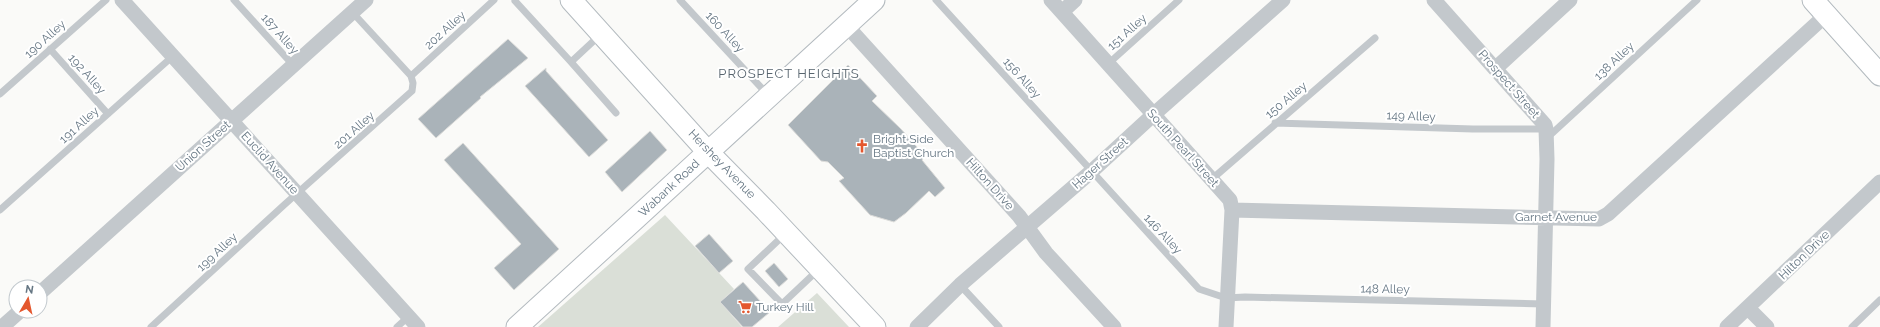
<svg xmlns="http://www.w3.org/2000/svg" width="1880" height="327" viewBox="0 0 1880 327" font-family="Raleway,sans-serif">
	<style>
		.green { fill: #dadfd7 }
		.building { fill: #aab3b9; stroke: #dcdcda }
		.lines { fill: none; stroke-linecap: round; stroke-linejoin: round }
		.secondary-casing { stroke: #b3babf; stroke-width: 23 }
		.lane { stroke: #c3c8cc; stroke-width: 7 }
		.street { stroke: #c3c8cc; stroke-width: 15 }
		.secondary { stroke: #fff; stroke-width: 21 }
		.labels { text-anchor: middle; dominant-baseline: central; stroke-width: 4; stroke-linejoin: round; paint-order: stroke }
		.street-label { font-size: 12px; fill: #657683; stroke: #fff }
		.poi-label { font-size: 12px; fill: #657683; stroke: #fff; text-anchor: start }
		.neighbourhood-label { font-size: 13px; letter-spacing: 1px; fill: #57646e; stroke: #fff }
	</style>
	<rect width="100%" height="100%" fill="#fafaf8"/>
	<!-- green -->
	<path class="green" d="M665,215L734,289L720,302L742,327H538Z
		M817,293L849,327H778Z"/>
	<!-- building -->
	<path class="building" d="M508,39L528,58L480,97L481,98L436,138L418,119Z
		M848,65L877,96L872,101L901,129L925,156L922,160L945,188L935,197L929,191L906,213L894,222L870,215L839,181L844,178L828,162L821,161L788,125Z
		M546,68V71L608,140L589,157L525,86Z
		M650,131L667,150L622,192L605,172Z
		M463,143L559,249L514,290L494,268L521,244L444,160Z
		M709,234L733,261L719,273L695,246Z
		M774,263L788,279L779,287L765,271Z
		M743,282L770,312L752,327H743L720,302Z"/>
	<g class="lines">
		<!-- secondary casing -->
		<g class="secondary-casing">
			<path id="secondary" d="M571,0L708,152L766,211L875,327
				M1813,0L1880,75
				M517,327C636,218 755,110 874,0"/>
		</g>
		<!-- lane -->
		<path class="lane" d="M234,0L293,65
			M680,0L768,95
			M936,0L1199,289L1226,298L1245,297L1544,304
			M515,1L571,62
			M600,35L571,62L616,113
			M50,49L108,114
			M1108,64L1179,0
			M411,76L494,0
			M0,94L106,0
			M1275,123L1473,129H1546
			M1547,138L1697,0
			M1212,179L1375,38
			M0,210L173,56
			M785,234L748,269L782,304L818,270
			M960,285L999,327
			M151,327L284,205L412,91L413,83L411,76L353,13
			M397,327L408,317
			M1852,327L1880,300"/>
		<!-- street -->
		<path class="street" d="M122,0L418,327
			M1051,0L1230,200L1232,210L1226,327
			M1434,0L1545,125L1546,129L1547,159L1543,327
			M1062,12L1075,0
			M846,25L1019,216L1046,253L1114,327
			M1496,68L1570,0
			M1232,210L1599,219L1608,214L1826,15
			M40,293L366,0
			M1748,308L1767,327
			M2,327L20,311
			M917,327L960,285L1092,171L1153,115L1283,0
			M1727,327L1880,182"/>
		<!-- secondary -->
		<use href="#secondary" class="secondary"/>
	</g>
	<!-- icons -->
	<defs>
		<g id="church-bare" transform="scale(1.08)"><path d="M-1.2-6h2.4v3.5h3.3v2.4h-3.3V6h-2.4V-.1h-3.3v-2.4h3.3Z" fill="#e4572e" stroke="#fff" stroke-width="2.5" paint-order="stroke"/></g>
		<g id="supermarket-bare" transform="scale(1.08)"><path d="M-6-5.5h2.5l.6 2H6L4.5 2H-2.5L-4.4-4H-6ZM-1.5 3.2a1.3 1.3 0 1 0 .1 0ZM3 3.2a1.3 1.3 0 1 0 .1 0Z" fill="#e4572e" stroke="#fff" stroke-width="2.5" paint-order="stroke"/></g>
	</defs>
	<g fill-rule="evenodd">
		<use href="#church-bare" x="862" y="146"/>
		<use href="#supermarket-bare" x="745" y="307"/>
	</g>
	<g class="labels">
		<!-- street labels -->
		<g class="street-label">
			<text transform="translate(445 30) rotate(-42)">202 Alley</text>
			<text transform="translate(725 32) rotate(47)">160 Alley</text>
			<text transform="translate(1127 32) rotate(-42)">151 Alley</text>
			<text transform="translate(280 34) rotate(48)">187 Alley</text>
			<text transform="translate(45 39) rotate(-42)">190 Alley</text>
			<text transform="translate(1614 61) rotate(-43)">138 Alley</text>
			<text transform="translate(87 74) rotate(48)">192 Alley</text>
			<text transform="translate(1022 78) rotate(48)">156 Alley</text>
			<text transform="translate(1509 84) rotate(49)">Prospect Street</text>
			<text transform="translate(1286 100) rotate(-40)">150 Alley</text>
			<text transform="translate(1411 116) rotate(2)">149 Alley</text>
			<text transform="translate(79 125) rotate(-42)">191 Alley</text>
			<text transform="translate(354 130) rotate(-41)">201 Alley</text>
			<text transform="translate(203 146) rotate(-42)">Union Street</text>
			<text transform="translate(1183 148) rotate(48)">South Pearl Street</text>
			<text transform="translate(270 163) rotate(48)">Euclid Avenue</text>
			<text transform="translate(1100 163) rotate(-42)">Hager Street</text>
			<text transform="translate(722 164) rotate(46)">Hershey Avenue</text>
			<text transform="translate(990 184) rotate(48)">Hilton Drive</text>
			<text transform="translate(669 188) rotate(-43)">Wabank Road</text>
			<text x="1556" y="217">Garnet Avenue</text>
			<text transform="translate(1163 234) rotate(47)">146 Alley</text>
			<text transform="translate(217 252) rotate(-43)">199 Alley</text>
			<text transform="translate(1804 255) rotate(-44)">Hilton Drive</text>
			<text transform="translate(1385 289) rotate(1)">148 Alley</text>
		</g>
		<!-- poi labels -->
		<g class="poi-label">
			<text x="873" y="139">Bright Side<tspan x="873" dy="14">Baptist Church</tspan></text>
			<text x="756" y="307">Turkey Hill</text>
		</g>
		<!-- neighbourhood labels -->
		<g class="neighbourhood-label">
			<text x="789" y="73">PROSPECT HEIGHTS</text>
		</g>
	</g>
	<!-- north arrow -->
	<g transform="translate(28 299) rotate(9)"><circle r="19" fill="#ffffff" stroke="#c1c8cd"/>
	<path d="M0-3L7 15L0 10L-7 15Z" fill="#e4572e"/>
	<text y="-6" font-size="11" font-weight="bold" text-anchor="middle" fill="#657683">N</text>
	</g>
</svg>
